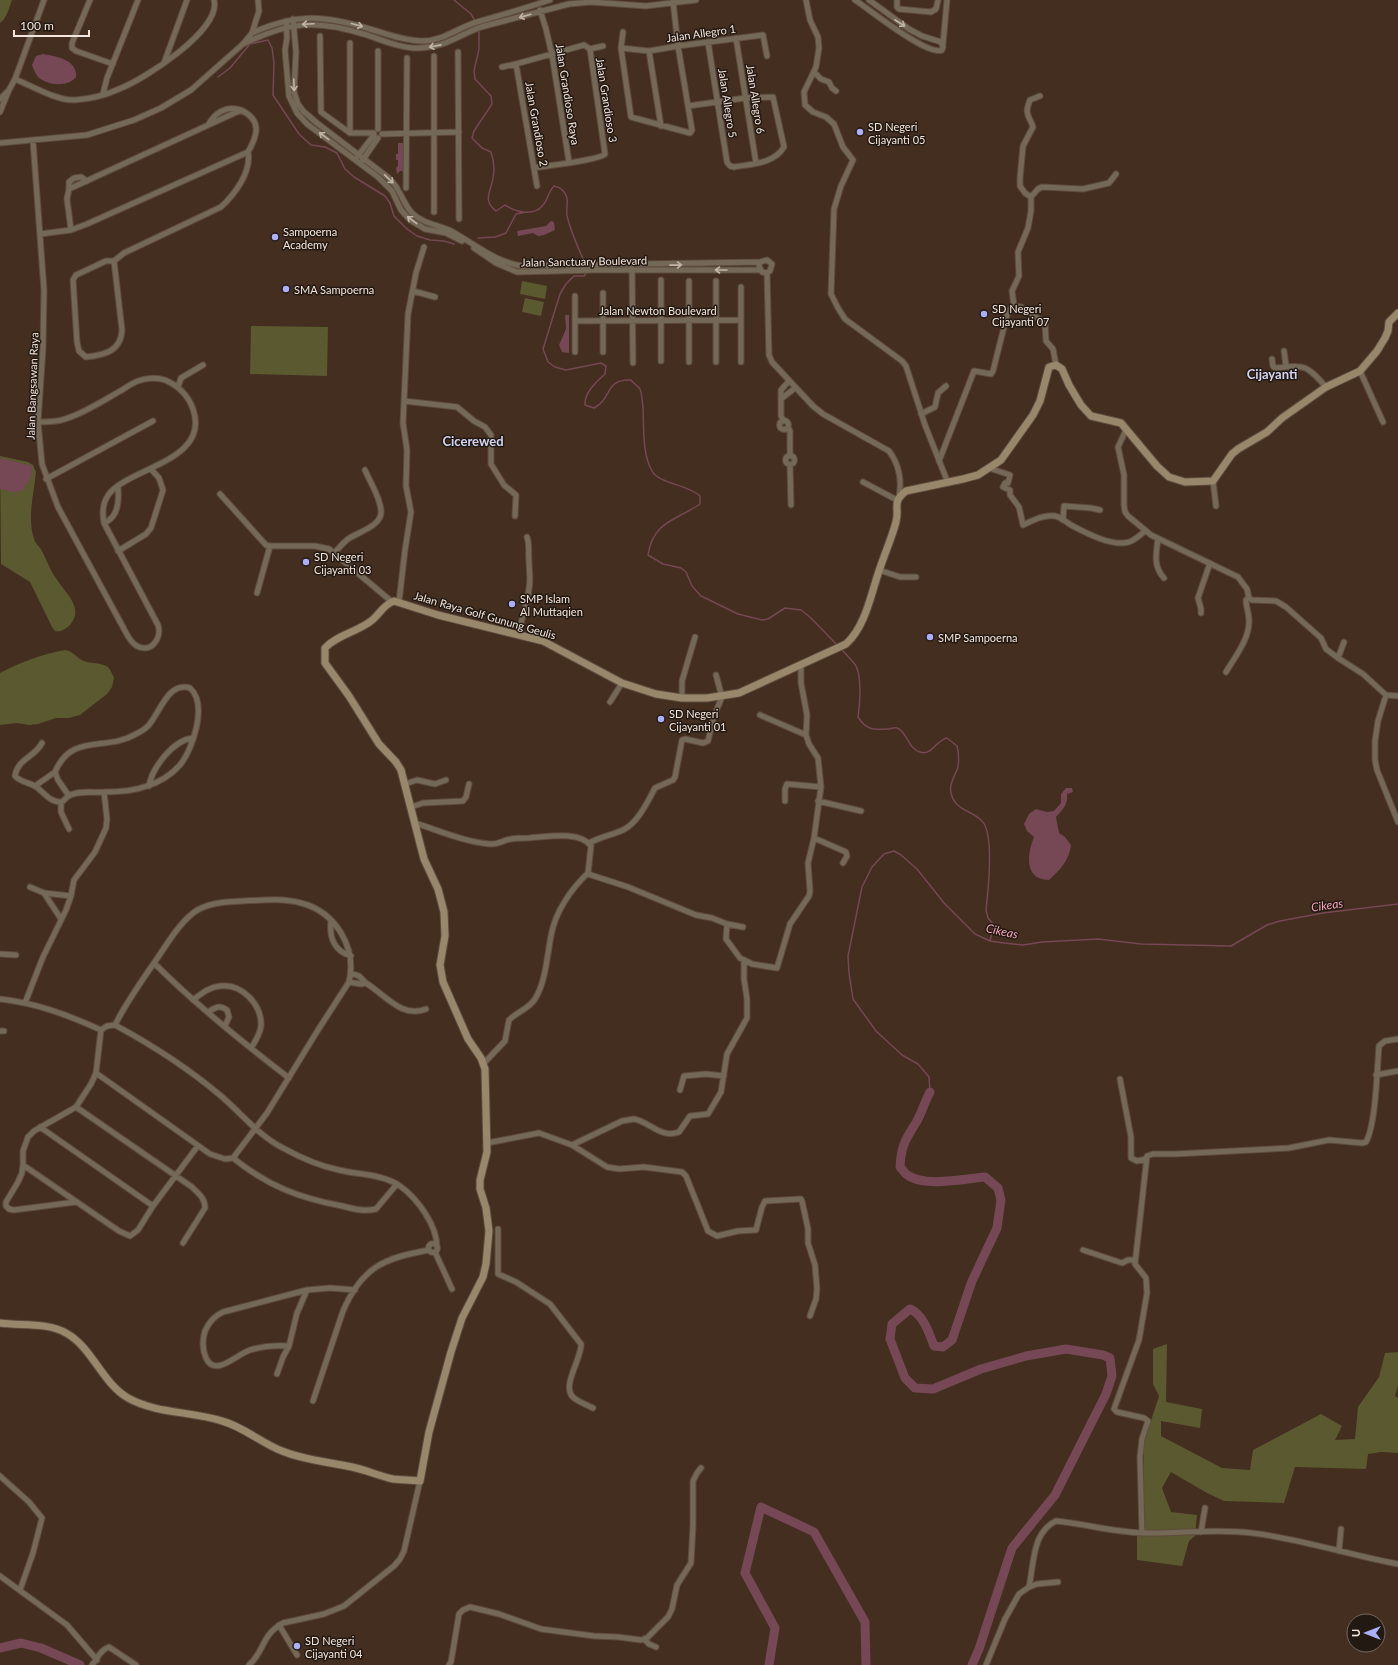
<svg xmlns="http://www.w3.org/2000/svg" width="1398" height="1665" viewBox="0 0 1398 1665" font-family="Lato,sans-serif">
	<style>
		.green { fill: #5a592f }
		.water { fill: #764754 }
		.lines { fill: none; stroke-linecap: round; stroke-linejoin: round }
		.stream { stroke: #764754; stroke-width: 1.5 }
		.river { stroke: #764754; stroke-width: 9 }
		.street-casing { stroke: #5f4b3e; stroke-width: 7 }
		.secondary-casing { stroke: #5f4b3e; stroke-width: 9 }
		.street { stroke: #746957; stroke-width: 5 }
		.secondary { stroke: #98876b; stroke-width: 7 }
		.oneway { stroke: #c1b4a7 }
		.poi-dot { fill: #acaffb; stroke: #221912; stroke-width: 1.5 }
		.labels { text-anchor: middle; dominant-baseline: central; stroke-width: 3; stroke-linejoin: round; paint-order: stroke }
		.street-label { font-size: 11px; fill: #f4e6dd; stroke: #221912 }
		.poi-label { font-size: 11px; fill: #f4e6dd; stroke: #221912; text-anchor: start }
		.water-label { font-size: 12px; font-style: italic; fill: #f3a4ba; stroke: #221912 }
		.quarter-label { font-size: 13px; font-weight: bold; fill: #d3d5f2; stroke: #221912 }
	</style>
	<rect width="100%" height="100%" fill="#432e20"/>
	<!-- green -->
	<path class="green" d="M0,0H12C9,8 7,18 0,23Z
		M522,281L547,286L545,299L520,294Z
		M525,298L544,302L541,316L522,312Z
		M251,326L328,327L327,376L250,374Z
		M0,456L28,462L33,465L36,472C34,494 27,517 34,539C35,543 40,547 42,551C47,561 51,572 58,581C67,595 85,609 69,626C64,630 61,632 55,631L52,627L30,582L1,564Z
		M65,650C74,651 76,658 84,661C91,664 101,662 108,667C111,670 112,674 114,678L112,687L107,694L80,715L69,718H56L38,724L29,725L17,723L0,725V673C21,662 42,654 65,650Z
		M1167,1344L1166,1402L1202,1409L1200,1428L1161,1421V1436L1222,1468L1250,1470L1253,1450L1321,1414L1342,1426L1335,1440L1355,1439L1358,1407L1379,1377L1385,1353L1398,1352V1385L1395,1396L1398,1398V1453L1381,1452L1368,1454L1366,1469L1295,1467L1284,1503L1224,1501L1207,1493L1171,1472L1162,1488L1171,1512L1197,1515L1195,1536L1189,1541L1182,1566L1137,1560V1530H1143L1144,1442L1159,1396L1153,1384V1349Z"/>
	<!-- water -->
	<path class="water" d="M43,54C56,56 78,60 76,77C68,87 48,86 38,77C35,73 34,70 32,65L36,56Z
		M398,143H403L404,171H400L397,174L396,168L398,166V160H396V154H398Z
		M551,221L554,222L555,230L544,235L538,236L533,233L518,236L517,231L546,226Z
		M565,315H569V353L562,352L559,345L566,329Z
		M0,458L32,466L31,476L23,491H19L16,493L0,489Z
		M1066,788H1072L1073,792L1067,794C1068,805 1063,809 1056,817L1059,833L1065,837L1071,845C1069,861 1060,870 1049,880C1046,880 1042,879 1039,878C1024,871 1029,849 1034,837L1027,831L1024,824L1029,814L1036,809L1047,812L1054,811L1061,803V794Z"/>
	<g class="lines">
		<!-- stream -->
		<path class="stream" d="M454,0L471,14L475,21
			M479,30V49L474,71L475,79L491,96L492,104L474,131L472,138L482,148L491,152C494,161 495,169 493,178C491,192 482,200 496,211L505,205C516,212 534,217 543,205C548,200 548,192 554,186C560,187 565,191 567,198C568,203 566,210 567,216C571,232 578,248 585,263
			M218,77L230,68L250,44L268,40L272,48L274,63L273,95L299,134L311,145L325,147L337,153L345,169L354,177L385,196L390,203L394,216L407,229L417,236L430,240L444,241L454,244
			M478,238L495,237L506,233L516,214L526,212
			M587,272L584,276H574L566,284L560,294L543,349L548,362L555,367L566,370L601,363L606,366L605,374C596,382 584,393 585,405L594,408C613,398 604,379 631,380C633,383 638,386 640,389C642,393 642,402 643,407C644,428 642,453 652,471C659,484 687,484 700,496V504C677,520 653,521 648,555L663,564L681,568L686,572L692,586L701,596L738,614L762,620L768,619L785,608L801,610L811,618L837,645
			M841,649C846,654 852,660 856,666C862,678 860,704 858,717C866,730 873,730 888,729C890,729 894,727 897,728C907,731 908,749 920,752C932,756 936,740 947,738L957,746C959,753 959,759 958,767C955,776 949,783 951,793C955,811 972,810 982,821C995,834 988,892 986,910L988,918L994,925L990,941
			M930,1092L929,1077L918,1064L902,1055L876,1031L853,999L849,973L848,956L862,887L872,867L884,854L894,851L901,855L917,869L944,903L975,934L990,941L1004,943L1023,945L1042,942L1098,939L1141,944L1231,946L1267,925L1280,921L1323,913L1398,904"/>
		<!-- river -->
		<path class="river" d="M930,1092C925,1101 922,1112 917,1121C906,1139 901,1145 900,1167C902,1169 904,1172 906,1174C923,1188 964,1179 985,1177L998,1188L1001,1200L997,1228L972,1281L952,1340L943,1347L934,1346C929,1333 923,1314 910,1309L892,1324L890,1339L905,1378L915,1388L933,1389L981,1369L1026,1356L1066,1349L1103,1355L1110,1358L1112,1376L1106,1394L1055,1495L1012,1548L979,1649L972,1665
			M0,1648L21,1643L41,1648L80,1665
			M769,1665L775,1628L745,1573L761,1507L814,1532L865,1622L866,1665"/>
		<!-- street casing -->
		<g class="street-casing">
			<path id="street" d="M90,0L72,43V48L76,51L113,64
				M806,0L810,20L818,37L819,48L816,67L804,92L805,105L813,112L826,117L834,124L843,147L853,160L841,186L834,209L831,294L838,308L845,319L902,361L906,366L925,425L948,483
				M855,0C869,9 928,57 942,50L943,47L941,42L922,36L909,29L869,0
				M897,0V7L899,9L931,12L936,9L938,0
				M540,10L546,29L552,55L569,162
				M293,19L296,52L294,92L298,104L303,111L317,123L389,178C392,182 396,185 398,190C403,198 406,207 412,213C423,224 439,225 451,231C475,244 495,262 522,266L760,262L767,260L772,264L770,271L767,273L762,272L759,266L760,262
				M286,21L287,38L285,50L289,96L297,113L307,124L378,177L392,191L401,210L410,220L425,229L446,233L462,241
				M623,32L621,48L631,117L690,133L692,130L678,46L673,1
				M252,33C296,13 324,15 370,29C387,34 405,41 423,41C443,41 459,27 477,22C502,15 526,8 550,0
				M320,36L321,112L350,133H374
				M736,38L756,163
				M350,43V133
				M243,44C291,21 317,19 367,35C384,41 403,49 421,48C445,47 459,35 481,27L569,4L591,2L646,6L696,0
				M943,44L947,0
				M621,48L649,51L678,46L763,35L767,56
				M649,51L661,126
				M458,52L459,219
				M164,63L187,0
				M516,64L537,186
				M502,67L516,64L584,45L590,49L603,46
				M814,72L821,79L829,82L832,88L836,91
				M15,79C32,86 57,101 75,100C89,99 106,95 119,89C143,80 222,30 214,0
				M103,94L107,78L138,0
				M0,99L8,91
				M688,106L745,98L773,97L784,147C774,164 751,164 734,167L730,166L727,162L708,42
				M0,112L9,90L15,79L44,0
				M208,125C215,113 226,105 241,110
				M378,129V51
				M382,134L459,132
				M33,141L44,290L43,348L38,422L42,464L58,507L124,629C127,635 131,643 137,646C152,654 162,637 158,625L104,523C102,513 103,502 109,494C130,467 211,461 193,409C188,395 179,386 165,380C157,377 146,378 138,381C132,383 127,387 122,390C104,400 85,413 65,419C57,422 47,422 38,422
				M0,143L87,135L134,120L161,108L191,90L243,44L252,33L259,11L258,0
				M357,157L374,135
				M362,161L378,138
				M534,168C546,166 600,160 605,154L590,49
				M406,188L407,58
				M69,189L67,199L71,230
				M1031,197L1038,189L1042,187L1083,189L1109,183L1116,174
				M434,212V56
				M40,234L71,230L87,224L248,152C258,135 262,120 241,110L69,189V182L74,178L81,177L87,181
				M474,248L496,263L517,272L595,270H760
				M106,261H114L122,330C121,351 105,355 86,357L79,351L77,342L73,280L76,275Z
				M114,261L124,253L221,207C234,195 252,172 248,152
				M632,269L633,363
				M767,273L769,355L772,362L813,406L823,414L889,451C899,464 902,481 899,497
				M661,280V361
				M689,281V362
				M716,281V362
				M741,287V362
				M413,291L435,297
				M603,293V352
				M575,296V352
				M1014,306L1012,291L1019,276L1018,252L1028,228L1031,211V197L1025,193L1020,186V178L1023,146L1033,127C1029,115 1024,115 1030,100L1040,96
				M575,321L741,320
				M1284,351L1286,366
				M1272,359L1273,366L1275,368C1305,365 1306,364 1326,387
				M1360,371L1383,422
				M178,387L181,378L203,365
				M781,399L795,388
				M404,401L457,407L474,421L485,427L491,435V464L504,485L516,495L515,516
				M921,414L935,407L938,393L946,386
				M779.5 425a4.5 4.5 0 1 1 9 0a4.5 4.5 0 1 1-9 0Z
				M784,421L781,416V390L789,381
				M788,427L790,431V456
				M1126,430L1118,447L1124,475V505L1125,512L1128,516L1151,535L1238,577L1247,589L1249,598L1252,600L1276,601L1286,607L1321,638L1326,649L1338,658L1363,674L1386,695L1398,696
				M785.5 460a4.5 4.5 0 1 1 9 0a4.5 4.5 0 1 1-9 0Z
				M939,461L974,371L991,374L993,371L1008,311C1012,306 1015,306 1021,307L1045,323L1046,341L1053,349L1056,365
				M790,465L791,505
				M989,468L1010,475L1008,483H1005L1003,487L1010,490V495L1019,507L1023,525C1032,521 1044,514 1055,516C1061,517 1066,522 1071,525C1086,533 1112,547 1129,542C1135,540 1140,535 1145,531
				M46,479L153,421
				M1213,481L1216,506
				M863,482L897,500
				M220,494L266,545L270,546H315L329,549L391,601
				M1063,520L1064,506L1091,508L1100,510
				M104,523C119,517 119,500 118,487
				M1158,539C1156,554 1153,566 1164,578
				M118,551L146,534L151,528L163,490L159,478L151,469
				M335,552C339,548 343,543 348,539C358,532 383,526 381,510C380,497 370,482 365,470
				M879,570L900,577H916
				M257,593L270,546
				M399,602L405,550L411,512L406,486L407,450L403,423L408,314L416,273L424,247
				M1201,613V609L1198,598L1210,563
				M519,634C521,619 527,604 529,589C531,579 529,570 529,561C528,552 530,545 527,537
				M1338,658L1344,642
				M1226,672C1235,657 1250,638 1249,620C1249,613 1246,607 1246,600L1249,598
				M1386,695L1378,721L1375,741V760L1377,770L1398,822
				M682,698V681L695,637
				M610,702L622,683
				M760,715L806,735
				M42,743C34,758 18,758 15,776C20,782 28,782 35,786C44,792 49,802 61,802C64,801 66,798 68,796C78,790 94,793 104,792C119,792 134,791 147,786C160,782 171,775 180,765C193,749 208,704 190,688C168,681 160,713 148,726C145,729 140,732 136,734C106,752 72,732 55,772L58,780L69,796
				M405,784L417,780L435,784L446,780
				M35,786L55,772
				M149,786C152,768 173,740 193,738
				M785,801V789L787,784L821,787
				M818,801L861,811
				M61,802V812L69,829
				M411,807L423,803L463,801L466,797L469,784
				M415,823C440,831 465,842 490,844C498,845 503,840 511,839C517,838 523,838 529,838C546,837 580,830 591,846L588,873L591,875L628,887L696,915L712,918L727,924L726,939L740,958L752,964L777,968L790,924L809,896L810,891L808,863L814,838L821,787L818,758L809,744L806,735L807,715L801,683V665
				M814,838L846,852L847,856L843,863
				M589,843C600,837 612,835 623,830C638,823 648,801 655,788L673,780L675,777L682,740L685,739L703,743L708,741L714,716L722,697L716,675
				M44,893L61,919
				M71,896L74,880L95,852L106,828L107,819L104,792
				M331,921C329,937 334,951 351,956
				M727,924L743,927
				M0,954L16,955
				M154,963C196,1005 242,1042 289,1078
				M351,973L359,976L366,983C384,994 402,1019 426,1009
				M349,982L361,984L366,983
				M0,999C36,1003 68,1015 101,1030
				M193,1000C201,994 209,987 220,986C242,983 262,1005 261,1026C260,1034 255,1042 251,1048
				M25,1003L43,957L66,910L71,896L44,893L30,887
				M208,1012C216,1007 219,1005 227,1010L229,1017L225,1026
				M115,1025C152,1045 188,1068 221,1096C241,1113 259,1136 283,1148C301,1158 319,1166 339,1170C359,1175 383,1174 400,1186C417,1198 437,1225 437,1247
				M0,1031H4
				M484,1063L505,1041L509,1020C517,1012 530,1008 535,999C546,981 547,956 551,936C555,912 571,889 588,873
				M1376,1075L1398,1071
				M1120,1079L1131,1137V1158L1137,1161L1146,1159
				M680,1090L684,1076L706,1074L724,1076
				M76,1107L192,1187C199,1194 205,1198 205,1208L183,1243
				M40,1127L153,1206
				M487,1143L539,1133L572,1145L622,1121L634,1119C650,1122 661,1139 679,1132L690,1116L708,1114L721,1092L727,1054L747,1018V999L744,979V961
				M572,1145L607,1167L619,1169L644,1167L682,1172L686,1176L708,1231L717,1236L738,1231L756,1230L762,1207L765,1201L801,1199L802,1201L808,1229V1243L815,1265L817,1289L816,1299L810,1316
				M233,1158C268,1186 299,1198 342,1206C353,1209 365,1212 376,1209L397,1184
				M23,1165L119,1231L130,1236L138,1230L153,1206L197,1147
				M76,1202L14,1210L9,1209L6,1206V1202L18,1182L22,1173L23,1165V1151L28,1137L34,1131L76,1107L91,1084L96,1073L101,1030L107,1026L115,1025C126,1003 140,983 154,963C166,946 177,926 193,913C207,902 227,902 243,901C263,900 282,898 301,903C336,912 357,948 349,982L318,1030L267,1113L233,1158L225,1159L210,1154L96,1073
				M498,1229V1274L516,1282L550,1304L581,1344C582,1359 560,1387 574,1398C579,1402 587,1405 593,1408
				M428.5 1248a4.5 4.5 0 1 1 9 0a4.5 4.5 0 1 1-9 0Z
				M1083,1250L1122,1263L1128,1260H1135
				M435,1252L452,1289
				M289,1346C276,1345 263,1346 250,1350C237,1354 215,1378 206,1358C202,1349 202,1341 205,1331C209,1322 214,1316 223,1312L307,1290L330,1288L355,1290
				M277,1374L283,1357L289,1346L297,1313L307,1290
				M313,1401L343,1311C362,1267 384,1258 429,1250
				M0,1476L29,1502L42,1518L33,1553L20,1590
				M1201,1532L1205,1508
				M1142,1533L1140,1457L1142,1439L1148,1421L1144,1418L1117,1412L1114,1409L1139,1340L1147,1293L1146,1278L1135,1264L1147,1156L1153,1154H1175L1289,1148L1329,1140L1362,1143L1366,1142C1376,1124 1377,1069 1379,1046L1385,1041L1398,1039
				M1339,1551L1341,1529
				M0,1576L67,1625L97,1660
				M1029,1587L1037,1584L1058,1582
				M279,1625L297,1655
				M644,1639L649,1644L656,1647
				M92,1665C98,1658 100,1650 109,1647L136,1665
				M249,1665C265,1651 261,1635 283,1623L324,1614L344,1606L394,1566L400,1559L404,1551L420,1481
				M449,1665L451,1662L459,1614L463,1610L470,1607L499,1614L541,1629L594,1636L618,1637L641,1640L647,1638L668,1617L672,1609L677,1585L691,1563L693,1525V1481L697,1473L701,1468
				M986,1665L1005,1619L1019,1594L1029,1587C1034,1564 1032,1532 1056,1521C1085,1524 1114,1532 1143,1533C1179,1534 1216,1528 1252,1533C1302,1539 1349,1555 1398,1564"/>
		</g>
		<!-- secondary casing -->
		<g class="secondary-casing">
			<path id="secondary" d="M0,1323C21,1326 47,1322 66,1333C92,1347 102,1383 128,1398C157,1414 191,1411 222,1421C244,1427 261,1443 282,1451C304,1460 329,1462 352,1467C366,1470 379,1476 393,1479C402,1480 411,1480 420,1481L429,1432L451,1352L462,1318L483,1277L486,1264L489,1231L486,1208L480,1189V1180L487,1152L485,1069L481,1058L468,1039L443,982L440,965L445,936L444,912L438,889L424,859L401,770L396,762L379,744L349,696L325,663V648C337,635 357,632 371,621C379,615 384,604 394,601L438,615L543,641L622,683L656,694L682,698H707L739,693L846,644C866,626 871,593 880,568C885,553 892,537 896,522C900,507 891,503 906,491L963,479L978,475L1001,460L1033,415L1040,401L1049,367L1056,365L1062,369L1069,385L1081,405L1091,416L1121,423L1157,466L1169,477L1185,482L1213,481L1232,454L1238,449L1267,432L1282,418L1326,387L1360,371L1377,351L1385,338L1388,331L1389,322L1398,313"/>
		</g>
		<!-- street -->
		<use href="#street" class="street"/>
		<!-- secondary -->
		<use href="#secondary" class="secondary"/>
	</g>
	<!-- one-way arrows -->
	<defs><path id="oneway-shaft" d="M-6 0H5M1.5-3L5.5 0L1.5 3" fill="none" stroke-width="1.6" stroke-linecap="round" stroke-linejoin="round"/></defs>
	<g class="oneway">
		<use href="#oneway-shaft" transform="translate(525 16) rotate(164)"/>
		<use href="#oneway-shaft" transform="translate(900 23) rotate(33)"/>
		<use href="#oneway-shaft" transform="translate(308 24) rotate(177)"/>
		<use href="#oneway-shaft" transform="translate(357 25) rotate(15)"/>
		<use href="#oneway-shaft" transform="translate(435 46) rotate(169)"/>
		<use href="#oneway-shaft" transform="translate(294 85) rotate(88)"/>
		<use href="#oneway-shaft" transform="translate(324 136) rotate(-143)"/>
		<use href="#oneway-shaft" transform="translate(389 179) rotate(44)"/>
		<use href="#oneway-shaft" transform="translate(412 220) rotate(-143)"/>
		<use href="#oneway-shaft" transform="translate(676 265) rotate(-1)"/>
		<use href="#oneway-shaft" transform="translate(721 270) rotate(180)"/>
	</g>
	<!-- markers -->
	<g class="poi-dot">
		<circle cx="860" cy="132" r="4"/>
		<circle cx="275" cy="237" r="4"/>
		<circle cx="286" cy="289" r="4"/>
		<circle cx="984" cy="314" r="4"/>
		<circle cx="306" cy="562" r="4"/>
		<circle cx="512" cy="604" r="4"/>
		<circle cx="930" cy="637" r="4"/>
		<circle cx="661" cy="719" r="4"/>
		<circle cx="297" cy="1646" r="4"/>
	</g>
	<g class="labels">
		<!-- street labels -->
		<g class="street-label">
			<text transform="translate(701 33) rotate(-8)">Jalan Allegro 1</text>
			<text transform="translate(568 94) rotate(81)">Jalan Grandioso Raya</text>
			<text transform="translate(756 99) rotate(81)">Jalan Allegro 6</text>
			<text transform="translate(607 100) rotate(81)">Jalan Grandioso 3</text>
			<text transform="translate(728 103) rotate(81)">Jalan Allegro 5</text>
			<text transform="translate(537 124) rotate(80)">Jalan Grandioso 2</text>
			<text transform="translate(584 261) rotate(-1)">Jalan Sanctuary Boulevard</text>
			<text x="658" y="310">Jalan Newton Boulevard</text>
			<text transform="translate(32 386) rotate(-88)">Jalan Bangsawan Raya</text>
			<text transform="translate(485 615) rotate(16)">Jalan Raya Golf Gunung Geulis</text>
		</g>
		<!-- poi labels -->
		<g class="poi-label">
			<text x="868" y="126">SD Negeri<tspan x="868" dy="13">Cijayanti 05</tspan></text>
			<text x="283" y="231">Sampoerna<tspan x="283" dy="13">Academy</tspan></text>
			<text x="294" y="289">SMA Sampoerna</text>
			<text x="992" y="308">SD Negeri<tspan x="992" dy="13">Cijayanti 07</tspan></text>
			<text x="314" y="556">SD Negeri<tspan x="314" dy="13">Cijayanti 03</tspan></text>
			<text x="520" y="598">SMP Islam<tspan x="520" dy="13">Al Muttaqien</tspan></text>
			<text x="938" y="637">SMP Sampoerna</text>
			<text x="669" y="713">SD Negeri<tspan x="669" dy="13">Cijayanti 01</tspan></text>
			<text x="305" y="1640">SD Negeri<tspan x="305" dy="13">Cijayanti 04</tspan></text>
		</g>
		<!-- water labels -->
		<g class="water-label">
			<text transform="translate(1327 905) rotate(-8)">Cikeas</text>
			<text transform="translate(1002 931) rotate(12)">Cikeas</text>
		</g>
		<!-- quarter labels -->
		<g class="quarter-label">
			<text x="1272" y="374">Cijayanti</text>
			<text x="473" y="441">Cicerewed</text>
		</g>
	</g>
	<!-- north arrow -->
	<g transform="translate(1366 1633) rotate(270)"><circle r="19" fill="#221912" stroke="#766b63"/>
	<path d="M0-3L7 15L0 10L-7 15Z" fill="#acaffb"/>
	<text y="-6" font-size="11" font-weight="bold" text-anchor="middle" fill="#f4e6dd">U</text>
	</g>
	<!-- scale -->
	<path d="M14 30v6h75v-6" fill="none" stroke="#f4e6dd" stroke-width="2"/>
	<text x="20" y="30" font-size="12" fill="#f4e6dd" stroke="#221912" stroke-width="3" paint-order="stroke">100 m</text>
</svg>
